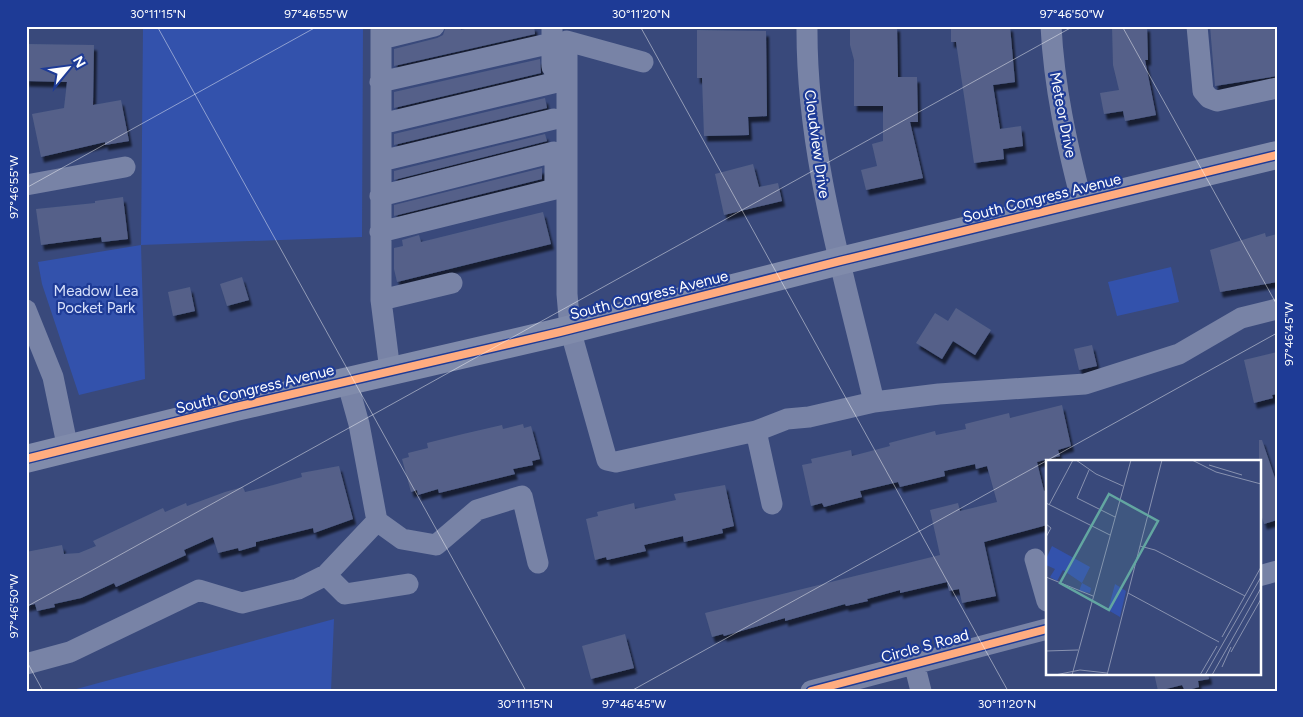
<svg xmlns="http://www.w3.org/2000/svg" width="1303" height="717" viewBox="0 0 1303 717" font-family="Figtree,sans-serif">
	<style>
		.green { fill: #3352ac }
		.building { fill: #546189; filter: url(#shadow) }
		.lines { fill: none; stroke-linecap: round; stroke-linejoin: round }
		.minor { stroke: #7883a6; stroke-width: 21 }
		.major { stroke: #808bab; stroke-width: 28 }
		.cycleway-casing { stroke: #1e3b96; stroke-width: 11 }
		.cycleway { stroke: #ffac80; stroke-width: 8 }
		.ticks { fill: none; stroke: #fff; stroke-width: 1; stroke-opacity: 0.45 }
		.labels { text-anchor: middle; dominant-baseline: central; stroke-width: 4.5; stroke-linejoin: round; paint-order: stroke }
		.street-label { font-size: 15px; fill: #fff; stroke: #1e3b96 }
		.park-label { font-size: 15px; fill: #d8e1fb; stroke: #1e3b96 }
		.inset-road { fill: none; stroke: #8892b0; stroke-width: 1 }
		.view { fill: #63a6a1; fill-opacity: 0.15; stroke: #63a6a1; stroke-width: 2.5 }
		.inset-edge { fill: none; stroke: #fff; stroke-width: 2.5 }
		.neatline { fill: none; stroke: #fff; stroke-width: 2 }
		.ticks-label { font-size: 12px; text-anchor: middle; fill: #fff }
	</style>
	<defs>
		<filter id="shadow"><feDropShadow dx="3" dy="5.5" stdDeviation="1" flood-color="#0009"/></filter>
	</defs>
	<rect width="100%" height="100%" fill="#39497b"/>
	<!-- green -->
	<path class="green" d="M143,26H363L362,237L141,245L145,379L79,395L42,284L38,262L141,245Z
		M1171,267L1179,302L1117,316L1108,282Z
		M334,619L331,691H69Z"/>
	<!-- building -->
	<path class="building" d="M446,26H460L461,30L476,26H534L535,34L394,66V49L437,38L443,35Z
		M850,26H897L898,77H917L918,122H910L923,178L866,190L861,170L877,166L872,144L883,141V106H854V60L850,45Z
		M951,26H1010L1015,82L993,85L1000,129L1021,126L1023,146L1003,149L1004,159L974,163L956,42H951Z
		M1112,26H1147L1148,60H1145L1156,115L1125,121L1123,111L1104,114L1100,93L1119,90L1113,65Z
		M1210,26H1250L1277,30V76L1215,86Z
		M697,30L766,31L767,116L748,117L749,135L704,136L702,78H697Z
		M26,44L94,45L93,105L121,100L129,141L105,145V142L41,157L32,114L64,108L67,82L26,81Z
		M540,59L541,73L394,108V92Z
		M545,98L547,108L394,145V134Z
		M545,134L547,141L394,180V171Z
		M753,164L759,187L778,183L782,201L724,215L715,174Z
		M542,168V179L394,216V205Z
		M123,197L128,239L102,242L101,237L41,245L36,209L95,203V201Z
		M543,212L551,244L397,282L394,269V248L403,246L402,240L419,235L421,242Z
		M1265,233L1266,237L1277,234V282L1220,292L1210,250Z
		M242,277L249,300L227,306L220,284Z
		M190,287L195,311L173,316L168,292Z
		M956,308L991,330L975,355L953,341L942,359L916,343L935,313L948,321Z
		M1092,345L1097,366L1079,370L1074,349Z
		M1277,352V394L1272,395L1273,398L1254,403L1244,360Z
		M1062,405L1071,446L1058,450L1060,456L1037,462L1044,491L1047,490V525L984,542L996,596L962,603L959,589L949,591L947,582L900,593V590L867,599L868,601L846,606L845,604L785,621V618L724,636L723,634L712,637L705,613L940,555L930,510L958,503L960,511L997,502L987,466L976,469L975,464L944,471L945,476L900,487L898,482L860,491L862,497L846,501L824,507L822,503L811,506L802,465L812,463L811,459L851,450L852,456L890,446L889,443L935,431L936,435L966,429L965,424L1009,413L1010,418Z
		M523,424L524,428L531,426L540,459L532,461L533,465L513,469L515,474L439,493L438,489L418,495L417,490L411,492L402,459L409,457L408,453L428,448L427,443L463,434L502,425L503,429Z
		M1259,440H1262L1277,484V520L1264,524L1259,508Z
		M339,466L353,519L314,533L313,528L256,542V546L239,551L238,548L218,553L213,537L184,550L186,555L116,587L114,583L81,598L54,604L55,607L37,611L35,604L26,606V552L62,545L64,554L79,553L96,546L93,541L163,508L165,512L186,503L187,506L225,492L243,487L245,492L266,487L302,477L301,473Z
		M725,485L734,526L722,529L723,533L684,542L683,536L644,545L646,551L607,560L606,557L595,560L586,519L598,516L597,512L634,503L635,509L676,500L674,494Z
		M625,634L634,668L591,679L582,646Z
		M1154,673H1208L1209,679L1198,681L1199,687L1185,691L1182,685L1158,691Z"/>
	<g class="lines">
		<!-- minor -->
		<path class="minor" d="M381,26V300L390,371
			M552,26V67
			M807,26C806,155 845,278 874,402
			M1051,26C1054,87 1067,145 1082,203
			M1197,26L1203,91L1209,98L1217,101L1277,88
			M381,39L434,26
			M643,62L567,41V294L570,329L607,460L616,462L756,431L787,419L809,417L874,402L939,394L1085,384L1179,354L1241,318L1277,309
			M380,82L552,43
			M381,124L553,83
			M381,161L554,119
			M26,185L125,167
			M380,196L554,152
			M380,232L555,189V165
			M381,300L452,283
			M26,310L53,377L68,449
			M347,381L359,424L377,521
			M756,431L772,504
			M1035,559L1047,601
			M326,575L345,594L408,584
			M1259,576L1277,571
			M914,663L921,691
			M26,664L70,652L199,590L242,603L298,589L326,575L377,521L402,539L436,545L477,510L522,496L538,563
			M811,691L1047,629"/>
		<!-- major -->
		<path class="major" d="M26,459L236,407L560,332L840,261L1277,155"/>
		<!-- cycleway casing -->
		<g class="cycleway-casing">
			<path id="cycleway" d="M26,459L236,407L560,332L840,261L1277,155
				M811,691L1047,629"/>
		</g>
		<!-- cycleway -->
		<use href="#cycleway" class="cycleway"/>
	</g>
	<!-- ticks -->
	<path class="ticks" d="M157,26L526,691M640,26L1008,691M1122,26L1277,305M26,188L318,26M26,607L1074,26M26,660L43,691M631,691L1277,333"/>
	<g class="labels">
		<!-- street labels -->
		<g class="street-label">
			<text transform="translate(1063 115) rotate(79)">Meteor Drive</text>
			<text transform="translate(817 144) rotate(82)">Cloudview Drive</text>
			<text transform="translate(1042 198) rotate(-14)">South Congress Avenue</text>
			<text transform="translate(649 295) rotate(-14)">South Congress Avenue</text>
			<text transform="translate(255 389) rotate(-14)">South Congress Avenue</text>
			<text transform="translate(925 646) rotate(-15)">Circle S Road</text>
		</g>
		<!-- park labels -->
		<g class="park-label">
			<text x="96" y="291">Meadow Lea<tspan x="96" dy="17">Pocket Park</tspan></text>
		</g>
	</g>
	<!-- overview -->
	<g transform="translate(1046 460)">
		<rect width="215" height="215" fill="#39497b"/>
		<path d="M6,86L44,107L36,123L45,128L44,133L33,131L36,123L17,110L11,121L4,117L9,109L0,105V99ZM69,124L80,131L74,157L62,150Z" fill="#3352ac"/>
		<path class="inset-road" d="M30,0L50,14L77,26M146,0L170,12L215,24M163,5L196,15M43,10L31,38L69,57M0,43L64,75M3,45L27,0M0,64L5,68L0,77M94,86L109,90L199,136M0,117L47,136M82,133L173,182M176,177L215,107M0,191L32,190M185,192L215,139M176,207L185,187M9,215L34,210L61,213M26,215L85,0M61,215L116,0M154,215L171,186M159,215L215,117M166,215L215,128"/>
		<path class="view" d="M63,34L112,61L63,150L14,123Z"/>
		<rect width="215" height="215" class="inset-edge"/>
	</g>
	<!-- border -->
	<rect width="1303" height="717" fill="none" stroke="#1e3b96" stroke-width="55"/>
	<!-- north arrow -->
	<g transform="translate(68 68) rotate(61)" stroke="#1e3b96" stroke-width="4" paint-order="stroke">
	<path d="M0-4L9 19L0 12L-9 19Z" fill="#ffffff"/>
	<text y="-8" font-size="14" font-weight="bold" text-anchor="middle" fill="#ffffff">N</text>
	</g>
	<rect x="28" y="28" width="1248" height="662" class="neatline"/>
	<g class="ticks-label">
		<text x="158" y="18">30°11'15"N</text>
		<text x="316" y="18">97°46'55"W</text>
		<text x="641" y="18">30°11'20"N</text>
		<text x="1072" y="18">97°46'50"W</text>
		<text transform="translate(14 187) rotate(-90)" y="4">97°46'55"W</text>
		<text transform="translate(1289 334) rotate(-90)" y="4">97°46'45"W</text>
		<text transform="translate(14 606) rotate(-90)" y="4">97°46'50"W</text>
		<text x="525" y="708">30°11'15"N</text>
		<text x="634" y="708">97°46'45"W</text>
		<text x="1007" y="708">30°11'20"N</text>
	</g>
</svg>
